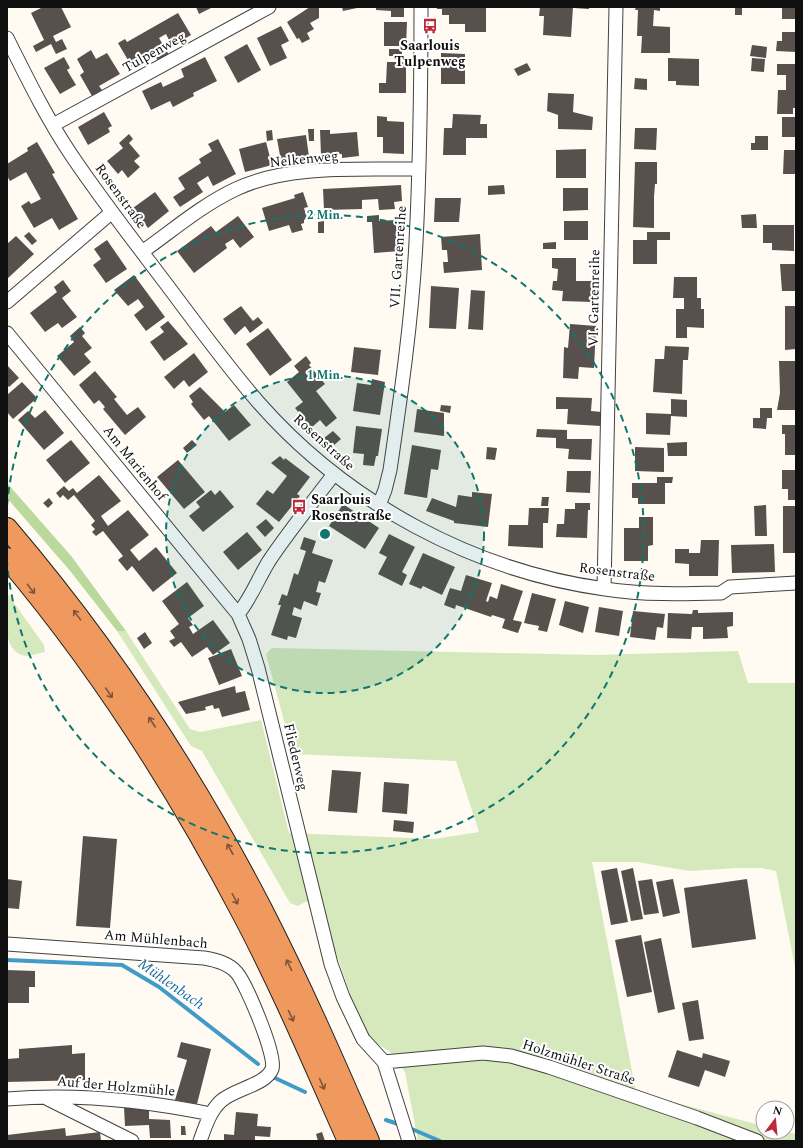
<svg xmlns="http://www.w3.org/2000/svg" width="803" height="1148" viewBox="0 0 803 1148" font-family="Spectral,serif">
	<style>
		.green { fill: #d6e9bc }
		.forest { fill: #bbd99c }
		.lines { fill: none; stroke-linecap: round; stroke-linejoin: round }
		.stream { stroke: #419bca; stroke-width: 4 }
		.building { fill: #58504c }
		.minor-casing { stroke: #424242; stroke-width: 15 }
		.highway-casing { stroke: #202020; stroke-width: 22 }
		.minor { stroke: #fff; stroke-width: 13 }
		.highway { stroke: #f0995f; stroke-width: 20 }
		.oneway { stroke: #805437 }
		.ring { fill: none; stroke: #0f766e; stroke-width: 2; stroke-dasharray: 7 5 }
		.labels { text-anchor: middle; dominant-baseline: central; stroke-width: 4; stroke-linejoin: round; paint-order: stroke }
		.poi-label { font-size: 14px; font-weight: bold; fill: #0f0f0f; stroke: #fff }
		.street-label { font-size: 14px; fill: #0f0f0f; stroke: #fff }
		.water-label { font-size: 15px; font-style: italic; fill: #1b6d9f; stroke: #fff }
		.centre { fill: #0f766e; stroke: #fff; stroke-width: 2 }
		.ring-label { font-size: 12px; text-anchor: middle; font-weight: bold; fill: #0f766e; stroke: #fff; stroke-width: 4; stroke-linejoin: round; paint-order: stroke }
	</style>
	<rect width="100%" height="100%" fill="#fffbf2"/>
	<!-- green -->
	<path class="green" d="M7,593L44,645L45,652C39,653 32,656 26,656C0,653 7,611 7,593Z
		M117,631H126L190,729L200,732L261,720L289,833L434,839L479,832L456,761L293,754L266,654L272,648L595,655L738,651L748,683H796V972L776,871L761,868H737L689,871L637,862H592L636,1092L763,1126V1132H787L796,1134V1141H418L405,1072L389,1051L374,1042L361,1025L318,901L305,902L298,906L290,903L202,751L191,746Z"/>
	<!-- forest -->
	<path class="forest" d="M7,483L72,557L126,631H117L71,572L7,498Z"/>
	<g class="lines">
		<!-- stream -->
		<path class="stream" d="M7,960L122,965L159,987L258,1064
			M275,1078L305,1092
			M386,1120L401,1125
			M407,1127L440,1141"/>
	</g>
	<!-- building -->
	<path class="building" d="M43,7H61L71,27L53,36L56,42L62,39L67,49L56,54L51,44L36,52L33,46L44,40L31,13Z
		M196,7H213L199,14Z
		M310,7H319V18L310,23L314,29L307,33L310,39L302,43L299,38L297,39L287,22Z
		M342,7H357V8L343,11Z
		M376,7H404V17H391V11L376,10Z
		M437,7H486V32H465V24H449V15H442V9H437Z
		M540,7H573L571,37L543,35L544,16H539Z
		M574,7H589V9L574,8Z
		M636,7H660V11L654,10L653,26L670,27V53H641L642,36H637L638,10H635Z
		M782,7H796V19H782Z
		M735,8H742V15H735Z
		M178,13L191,35L172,46L166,34L159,38L169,55L158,61L154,54L132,67L118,43L125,39L127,42Z
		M384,22H407L406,46H384Z
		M281,26L289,41L281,45L287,58L270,66L257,38Z
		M782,32H796V52L776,51L777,41H782Z
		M247,44L261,70L238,83L224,57Z
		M752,45L767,47L766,58L750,56Z
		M389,49H402V56H389Z
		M91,50L96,59L107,53L120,74L99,86L102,90L92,96L80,75L84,72L77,59Z
		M441,53L465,54V84H441Z
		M64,57L70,68L67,70L76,85L60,94L44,68Z
		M205,57L217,81L193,93L194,96L173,107L170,101L151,110L142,91L161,82L163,87L184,77L181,69Z
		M668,58L699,59V86L676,85V81H668Z
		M752,58L765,59L764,72L751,71Z
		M387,62H406V93H379V83H386Z
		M527,63L531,70L518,76L514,69Z
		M777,64H796V108H793V114H777L778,90H786V75H777Z
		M635,78L647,79V90L634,89Z
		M548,93L574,94L573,112L593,117L592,130L558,129V115L547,111Z
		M104,112L112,126L108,128L110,132L88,145L78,127Z
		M453,114L481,115L480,124H487V138H466V155H443L444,128H452Z
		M377,116L387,117V121L404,122V154L383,153V137H377Z
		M782,117H796V137H782Z
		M635,128H657L656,150L634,149Z
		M308,129H314V141H309Z
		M272,130L273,140L267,141L266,131Z
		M320,130H330V134L357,132L359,156L342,158V154L321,155Z
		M129,134L133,139L129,143L140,156L134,161L140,167L128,178L122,170L118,174L107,161L123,148L119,143Z
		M306,135L309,157L281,161L277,139Z
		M755,136H768V150H751V143H755Z
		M218,139L236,174L213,186L208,176L197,183L203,192L180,207L173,197L185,189L178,178L201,163L199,159L212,151L208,144Z
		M37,142L55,173L52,174L78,219L59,230L52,218L34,228L21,206L29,201L31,204L41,199L26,172L10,181L7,176V164L28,151L27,148Z
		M266,142L272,165L245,172L239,149Z
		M586,149V178H556V150Z
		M784,150H796V174H783Z
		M635,162H657V184H655L654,197V228L633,227Z
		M401,185L402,201L394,202L395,209L379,210L378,199L362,200V209L324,210L323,189Z
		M504,185L505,194L488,195V186Z
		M563,188H588V210L563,211Z
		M155,192L169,211L148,228L133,208Z
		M303,192L308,207L304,208L307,218L304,220V223L301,224L303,230L292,233L289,225L269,231L262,208L295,198L294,195Z
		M435,198H461L459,222H434Z
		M756,214L757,228H742L741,215Z
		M379,215V221L395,220L400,251L374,253L372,222H367V216Z
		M238,216L254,237L240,248L233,239L225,244L227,248L194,273L177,251L211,226L216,232Z
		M324,221V233H318V222Z
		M564,221H588V240H564Z
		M763,225H794V251L772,250V243H763Z
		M29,232L37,241L32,245L24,236Z
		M647,232H670V240H657V264H633V240H647Z
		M480,234L482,270L444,273L443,262H448L447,250H442L441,237Z
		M16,236L34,254L7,279V244Z
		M107,240L127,269L106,283L93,265L101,259L94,249Z
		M556,242V249H543V243Z
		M552,258H576V281H596L592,302L562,301L563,291L552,290L553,281H557L558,269L552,268Z
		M780,264H796V291H782Z
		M134,275L165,317L146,331L134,315L144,307L138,299L128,306L114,290Z
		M674,277H697V298H701V309H704V328L687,327V338H676V309H684V298H673Z
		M63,280L71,291L62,298L77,317L62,328L58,323L45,332L30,313L57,292L54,287Z
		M431,286L459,288L456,329L429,328Z
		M471,290L485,291L483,330L468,329Z
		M241,306L253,321L258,317L263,323L250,333L245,326L235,335L223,319Z
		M785,306H796V349L785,350Z
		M168,321L188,344L164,361L150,342L164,332L160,327Z
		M570,324L596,326L594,368L579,367L578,379L563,378L564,347L568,348Z
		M80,327L85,333L82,336L92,348L84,354L91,362L74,376L57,356L74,342L70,336Z
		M268,328L292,360L270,376L246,344Z
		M665,346L689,347L688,360H683L682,394L653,392L655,359H664Z
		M354,347L381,350L378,375L351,372Z
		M194,353L208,372L189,387L184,380L174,389L164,377Z
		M306,356L311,363L309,365L325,384L316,391L337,418L326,427L320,420L311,428L295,408L303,402L287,382L299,372L294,366Z
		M779,361H796V410H777L780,393Z
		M7,365L19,378L9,387L7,385Z
		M95,371L117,397L114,399L127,415L138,407L146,417L125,435L103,409L105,407L99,400L94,404L79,385Z
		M372,379L385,382L380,415L353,411L357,383L371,385Z
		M22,382L37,398L13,419L7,412V395Z
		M200,387L225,412L234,405L251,425L229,441L209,416L204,420L191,404L193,402L189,396Z
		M556,397L592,398L591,411L602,412L601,426L567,424L568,409H556Z
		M671,399L687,400V417L671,416L670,435L646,434V413L671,414Z
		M441,405L451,406L450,413L440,411Z
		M760,408H772V418H767L766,429L753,428V418H760Z
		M417,409L444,413V436L414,432Z
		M45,410L64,433L44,450L18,420L28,411L35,418Z
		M782,425H796V455H785V434H782Z
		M356,426L382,429L378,456H376L374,466L363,465L364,454L353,453Z
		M537,429L567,430V439H592L591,460L568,459L569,449L556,448V438L536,437Z
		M333,431L341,439L332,447L324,438Z
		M71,440L90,463L65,483L46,460Z
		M192,440L197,445L187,453L183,448Z
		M687,442V456H668L667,443Z
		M412,445L441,450L438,470L431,469L427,498L404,494Z
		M487,447L497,448L495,460L486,459Z
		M635,447L664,448V472L635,471Z
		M280,456L284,460L285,458L310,477L297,494L300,496L279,522L256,504L267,490L273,494L287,476L271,463Z
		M178,460L205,492L184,509L157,477Z
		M782,470H796V500H788V489H782Z
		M567,471H591L590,493L566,492Z
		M99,475L121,501L101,516L108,526L128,510L149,535L130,550L139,561L156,547L177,573L153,592L132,566L127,571L118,560L123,556L103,531L96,536L92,532L95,529L91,525L95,521L74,495L68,500L63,495L60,498L56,493L64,486L69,491L73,488L77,493Z
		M657,477H673L672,483H665V504H638V498H632V483H657Z
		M211,490L215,495L220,490L234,507L203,532L189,516L200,507L196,502Z
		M472,492L492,494L488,527L454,523V521L426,511L432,498L456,507L458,495L472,497Z
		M542,497H549L548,506H541Z
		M49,498L53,503L48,508L43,503Z
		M575,503H590V510H588L587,538L556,537L557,524H564L565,509H575Z
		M343,504L379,528L365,549L329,526Z
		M766,505L767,536H755L754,506Z
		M783,506H796V553H783Z
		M529,508H549L548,523H543V548L508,546L509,525H528Z
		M639,517H653V545L648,546V561H624V528H639Z
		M266,519L274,528L265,537L256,527Z
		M247,532L262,550L238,570L223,552Z
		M389,534L415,547L402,572L407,575L402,586L378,574L387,557L379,553Z
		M304,537L316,541L312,553L333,560L325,583L319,581L316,592L321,593L317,606L304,601L301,610L294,607L292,615L302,618L296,638L288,636L287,640L271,635L281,605H278L282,594L287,596L294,573L298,575L306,551L300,549Z
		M701,540H719L718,576H689V564L675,563V549H689V553H700Z
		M774,544L775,572L732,573L731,545Z
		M423,553L455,567L442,595L423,586L421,589L409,584Z
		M466,575L492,583L486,601L488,602L490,596L497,599L501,584L523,591L513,620L522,622L518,633L502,628L505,619L492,615L491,617L456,605L455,609L444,605L450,588L461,591Z
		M187,582L204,606L188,618L193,625L189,627L193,634L213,620L230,643L213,655L207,647L192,657L181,642L174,647L169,641L175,638L170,631L179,624L162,601Z
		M532,593L556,599L547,632L538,630L539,626L524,623Z
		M565,601L589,607L583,633L559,625Z
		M599,607L623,611L619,636L595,632Z
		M693,610H698V613L733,612V626L727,627L728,638L703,639V627H692L691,639L667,638L668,613L692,614Z
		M633,611L665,614L663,628L657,627L655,640L630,637Z
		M145,632L152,643L144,649L137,638Z
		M231,649L242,676L219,685L208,658Z
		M235,686L236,693L245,691L250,710L222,717L219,708L214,709L213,705L205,707L206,710L186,714L178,702Z
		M332,770L361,772L357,813L328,811Z
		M384,782L409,784L407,814L382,812Z
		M394,820L414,822L413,833L393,831Z
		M83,836L117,839L110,928L76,926Z
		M617,868L628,922L611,925L601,871Z
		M633,868L643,919L631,921L621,871Z
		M7,879L22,881L19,909L7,908Z
		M652,879L659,913L644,915L638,881Z
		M673,879L680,913L663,917L656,882Z
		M747,879L756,939L692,948L684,888Z
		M641,935L652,992L627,997L615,940Z
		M661,938L675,1009L658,1013L644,942Z
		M7,970L35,971V987H29V1003H7Z
		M698,1000L704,1039L689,1041L682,1003Z
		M181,1042L211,1049L197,1104L175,1100L187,1060L177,1057Z
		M72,1045V1054L85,1053V1080L7,1082V1059L19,1058V1049Z
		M677,1050L702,1058L703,1053L730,1061L725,1077L705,1070L699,1087L668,1077Z
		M124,1107H149V1119L170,1120L171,1138H150L149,1125L125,1126Z
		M236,1112L258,1114L257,1126L271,1127L270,1137L255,1136V1141H224V1134L234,1135Z
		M181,1126H185L186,1135H181Z
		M65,1128L66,1136L100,1132L101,1141H7V1135Z
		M322,1132L325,1141H318L316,1134Z"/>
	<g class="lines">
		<!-- minor casing -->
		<g class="minor-casing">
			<path id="minor" d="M7,38C27,78 47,119 72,156C101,199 133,240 164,281C195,322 225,364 259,403C347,503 474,571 605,589C644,595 682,594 721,593L730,587L796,583
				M53,125L269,7
				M142,252C173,230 202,205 236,189C289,164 361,170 419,169
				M7,302L112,212
				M7,333L238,614L249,639L258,668L331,964L343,997L363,1039L384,1062L409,1141
				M379,505L385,490L390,470C401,395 412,319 416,242C420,164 421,86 421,7
				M604,589L616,7
				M238,614C251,598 258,579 269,561C289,531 312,503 334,474
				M7,944L204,958C216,960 229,963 237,973C246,984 277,1056 272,1069C266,1085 234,1089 221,1101C210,1111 205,1127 200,1141
				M384,1062L483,1053L511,1056L549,1067L697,1118L757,1141
				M7,1099C76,1093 143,1100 211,1114
				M48,1099L132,1141"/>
		</g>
		<!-- highway casing -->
		<g class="highway-casing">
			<path id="highway" d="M7,528C106,644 192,774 262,909C301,985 335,1063 369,1141
				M7,558C99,667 177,789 243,915C282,989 314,1065 348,1141"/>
		</g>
		<!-- minor -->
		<use href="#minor" class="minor"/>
		<!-- highway -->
		<use href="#highway" class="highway"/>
	</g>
	<!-- one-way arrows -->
	<defs><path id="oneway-shaft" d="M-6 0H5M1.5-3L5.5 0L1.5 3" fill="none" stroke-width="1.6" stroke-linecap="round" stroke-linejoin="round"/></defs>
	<g class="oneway">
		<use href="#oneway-shaft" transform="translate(31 589) rotate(52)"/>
		<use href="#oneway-shaft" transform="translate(77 615) rotate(-126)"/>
		<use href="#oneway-shaft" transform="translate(109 693) rotate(56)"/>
		<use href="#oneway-shaft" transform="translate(152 722) rotate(-123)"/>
		<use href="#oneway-shaft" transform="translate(230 849) rotate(-119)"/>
		<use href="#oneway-shaft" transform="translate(235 899) rotate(62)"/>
		<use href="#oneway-shaft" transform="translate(289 965) rotate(-116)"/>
		<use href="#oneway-shaft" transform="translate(291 1016) rotate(65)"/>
		<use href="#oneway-shaft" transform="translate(322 1084) rotate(66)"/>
	</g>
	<!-- distance rings -->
	<circle cx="325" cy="534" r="159" fill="#0f766e" fill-opacity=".12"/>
	<g class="ring">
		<circle cx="325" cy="534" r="159"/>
		<path d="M7 506A319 319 0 1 1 7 562"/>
	</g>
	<!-- icons -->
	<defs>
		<g id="bus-bare" transform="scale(1.2)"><path d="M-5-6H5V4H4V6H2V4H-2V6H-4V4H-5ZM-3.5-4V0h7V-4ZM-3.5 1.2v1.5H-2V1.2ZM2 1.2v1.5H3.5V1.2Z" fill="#bd2a3a" stroke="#fff" stroke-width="2.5" paint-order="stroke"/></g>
	</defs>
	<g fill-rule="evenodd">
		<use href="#bus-bare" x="430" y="26"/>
		<use href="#bus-bare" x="299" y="507"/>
	</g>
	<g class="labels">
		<!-- poi labels -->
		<g class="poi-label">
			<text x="430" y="45">Saarlouis<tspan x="430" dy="16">Tulpenweg</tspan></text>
			<text x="311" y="499" text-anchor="start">Saarlouis<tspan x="311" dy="16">Rosenstraße</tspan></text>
		</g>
		<!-- street labels -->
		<g class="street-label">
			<text transform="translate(154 52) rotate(-29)">Tulpenweg</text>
			<text transform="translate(304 159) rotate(-6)">Nelkenweg</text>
			<text transform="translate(121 196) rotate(54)">Rosenstraße</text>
			<text transform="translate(398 257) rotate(-86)">VII. Gartenreihe</text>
			<text transform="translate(594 298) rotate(-89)">VI. Gartenreihe</text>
			<text transform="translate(324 442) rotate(42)">Rosenstraße</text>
			<text transform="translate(135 463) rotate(51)">Am Marienhof</text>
			<text transform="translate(617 572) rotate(7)">Rosenstraße</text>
			<text transform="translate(296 757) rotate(77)">Fliederweg</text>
			<text transform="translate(156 939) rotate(5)">Am Mühlenbach</text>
			<text transform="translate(579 1062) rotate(18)">Holzmühler Straße</text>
			<text transform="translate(116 1086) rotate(5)">Auf der Holzmühle</text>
		</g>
		<!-- water labels -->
		<g class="water-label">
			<text transform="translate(171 984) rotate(35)">Mühlenbach</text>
		</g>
	</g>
	<circle cx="325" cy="534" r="6" class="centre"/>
	<g class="ring-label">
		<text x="325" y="219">2 Min.</text>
		<text x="325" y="379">1 Min.</text>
	</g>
	<!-- border -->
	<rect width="803" height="1148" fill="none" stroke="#0f0f0f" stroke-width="16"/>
	<!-- north arrow -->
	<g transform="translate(775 1120) rotate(16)"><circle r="19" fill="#ffffff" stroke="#9f9f9f"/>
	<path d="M0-3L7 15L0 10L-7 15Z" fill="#bd2a3a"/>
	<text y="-6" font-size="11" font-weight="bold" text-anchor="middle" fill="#0f0f0f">N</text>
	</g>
</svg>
